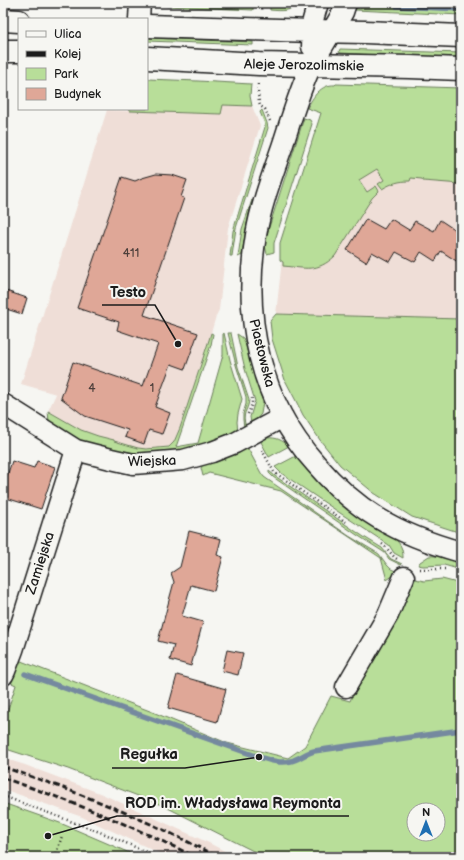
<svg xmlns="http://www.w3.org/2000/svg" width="464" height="860" viewBox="0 0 464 860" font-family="'Balsamiq Sans',sans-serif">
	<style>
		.built { fill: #efded7 }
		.green { fill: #b8de99; stroke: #6a7d5a; fill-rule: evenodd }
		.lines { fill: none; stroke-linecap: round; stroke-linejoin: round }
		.stream { stroke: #74899f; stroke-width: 5.5 }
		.building { fill: #dfa797; stroke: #1c1c1c }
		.minor-casing { stroke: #1c1c1c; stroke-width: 23 }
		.major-casing { stroke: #1c1c1c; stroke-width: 25 }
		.path { stroke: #1c1c1c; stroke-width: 2.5; stroke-dasharray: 1 3; stroke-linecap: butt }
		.minor { stroke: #f6f6f2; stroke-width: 20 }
		.major { stroke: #f6f6f2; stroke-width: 22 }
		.rail { stroke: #1c1c1c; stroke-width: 3; stroke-dasharray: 6 3; stroke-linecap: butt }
		.labels { text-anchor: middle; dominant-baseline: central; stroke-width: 4; stroke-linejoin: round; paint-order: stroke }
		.number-label { font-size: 12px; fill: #4d3f3b }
		.street-label { font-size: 14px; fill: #1c1c1c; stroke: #f6f6f2 }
		.leader { fill: none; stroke: #1c1c1c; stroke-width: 1.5 }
		.callout-dot { fill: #1c1c1c; stroke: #f6f6f2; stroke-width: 1.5 }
		.callout-label { font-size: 15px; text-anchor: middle; font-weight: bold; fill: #1c1c1c; stroke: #f6f6f2; stroke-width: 4; stroke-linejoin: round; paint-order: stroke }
	</style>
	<rect width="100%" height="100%" fill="#f6f6f2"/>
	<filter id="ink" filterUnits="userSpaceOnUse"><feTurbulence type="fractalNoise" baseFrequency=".025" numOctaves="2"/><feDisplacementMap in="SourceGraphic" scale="8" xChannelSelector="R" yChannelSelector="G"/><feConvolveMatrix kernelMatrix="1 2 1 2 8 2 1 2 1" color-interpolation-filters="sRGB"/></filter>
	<g filter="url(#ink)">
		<!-- built -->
		<path class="built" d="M223,105L252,106L260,126L228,228L221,292L219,310L216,316L211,333L209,340L180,428L174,442L169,447L146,449L138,448L113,441L114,440L98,436L81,430L48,411L56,394L21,384L107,110L221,114Z
			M309,157L461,165V319L276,314L284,242Z
			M3,758L25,765L102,794L209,843L236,857H168L82,817L3,789Z"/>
		<!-- green -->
		<path class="green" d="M162,3H253V10L167,6Z
			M270,3H300C291,12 281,11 270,10Z
			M369,3H461V15L355,10L356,8L360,9Z
			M147,38L253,42V45L147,41Z
			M340,49L461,53V60L341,53L339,52Z
			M147,79L198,81L251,84L250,96L252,106L223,105L221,114L130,111L129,109H147Z
			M336,84L461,88V184L423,181L422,179L411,178L410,181C399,181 392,183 382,189L378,184L384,180L377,169L359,180L367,192L376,186L379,191L372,198L335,256C317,273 305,268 283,266V262L280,260V243L321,113L307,108C313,97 321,84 335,85Z
			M262,110L267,123L268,128L236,228L232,256H230L233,231L265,127V124L260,112Z
			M304,118L310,120L312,124L274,243V252L267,254L265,246V240Z
			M252,200L245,234L242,255L238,257L242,229Z
			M276,314L461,319V533L412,517L374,493L340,465L320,440L303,415L295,399L285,380L272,339L270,321Z
			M211,333L213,334L211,345L176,447L198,443L223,355V333H224L230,360L242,399L238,414L237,422L238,431C192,452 148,460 98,446C91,445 83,444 77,441C68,437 57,427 49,422L48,411L81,430L98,436L114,440V441L138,448L146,449L169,447L174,442L180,428L209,340Z
			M228,333H231L238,367L249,400C248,412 241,412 246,427H244L243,420V414L246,404V397L236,365Z
			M237,334L243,338L245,343L256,381L263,402L261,414L255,421L251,423L250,417L255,401L245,369Z
			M267,438C276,437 282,440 289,446L269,457L260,440Z
			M247,447L261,473L264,477L349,536L379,554L387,565L391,569L398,572L387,580L381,558L281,491L209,473L203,476L201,468L203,464Z
			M296,456C315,481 338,504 365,522C375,529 389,533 397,541C402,546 403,552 403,558L394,553L389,545L343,515L281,473L275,467Z
			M269,471L275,476L364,537L382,548L391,559L402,564L401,565L389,559L385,553L382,551L357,535L273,477L269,473Z
			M429,556C440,555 451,559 461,562V570L444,565L423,566L418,565L420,562Z
			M411,578L424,581L442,579L461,584V857H265L164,806L68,769L3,748V724L16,685L3,679V654L155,713L227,743L288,758L305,746L331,696L350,701L363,669ZM414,810H438V834H414Z
			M3,803L60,823L139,857H3Z"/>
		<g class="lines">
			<!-- stream -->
			<path class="stream" d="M397,6L461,9
				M25,674L259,757C269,760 280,764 291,761C299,759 306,753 314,751L461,730"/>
		</g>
		<!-- building -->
		<path class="building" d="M156,174L172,175L187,180L181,197L184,198L144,315L198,333L185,369L171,364L155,407L170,413L162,434L149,430L144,444L125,437L128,430L85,416L61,398L73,362L143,386L158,344L117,330L119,322L77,308L122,177L135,181L142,178Z
			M366,219L384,229L391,219L409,230L415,221L434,231L440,220L461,234V264L441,251L435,261L421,252L415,262L396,252L390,262L372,252L366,262L347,250Z
			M3,290L27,298L22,314L3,308Z
			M12,461L34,468L37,461L55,467L41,509L3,497V478L6,479Z
			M189,531L221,539L217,555L223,557L214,591L191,585L182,616L203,622L191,666L170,660L174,645L158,641L174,582L171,573L180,567Z
			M227,650L243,653L238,675L222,671Z
			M177,675L226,689L217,722L168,708Z"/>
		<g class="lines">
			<!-- minor casing -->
			<g class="minor-casing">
				<path id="minor" d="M346,3L343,12C337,23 330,34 323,46C319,52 314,59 311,66C299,91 291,120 282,147C272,176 261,205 256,235C242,317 260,402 316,464C334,485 355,504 378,518C404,534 432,544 461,552
					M139,19L140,3
					M312,47L313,20L318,3
					M3,404L76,450L111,459L133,464L159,462L183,460L212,452L235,443L283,417
					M3,675L5,671L13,650L76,450
					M346,687L388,615L404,577"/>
			</g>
			<!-- major casing -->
			<g class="major-casing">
				<path id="major" d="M3,20L19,21
					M147,26L312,31L365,32L461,36
					M3,51H19
					M147,58L259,64L410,67L461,69"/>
			</g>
			<!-- path -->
			<path class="path" d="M261,9L266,3
				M258,84V94L259,102L260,106L265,109L270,121
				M248,414L252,404V398
				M262,450L274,472L346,522
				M382,544C388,548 391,555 397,559
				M420,569H445
				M3,796L105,834L158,857
				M55,857L62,836"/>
			<!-- minor -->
			<use href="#minor" class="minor"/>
			<!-- major -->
			<use href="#major" class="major"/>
			<!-- rail -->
			<path class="rail" d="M3,767C76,791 149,820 217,857
				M3,778C69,800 133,826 195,857"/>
		</g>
	</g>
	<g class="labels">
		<!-- number labels -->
		<g class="number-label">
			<text x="131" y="253">411</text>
			<text x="92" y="388">4</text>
			<text x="152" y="388">1</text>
		</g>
		<!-- street labels -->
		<g class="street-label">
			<text transform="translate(304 65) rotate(1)">Aleje Jerozolimskie</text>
			<text transform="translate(262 353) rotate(76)">Piastowska</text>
			<text transform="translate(152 461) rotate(-2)">Wiejska</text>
			<text transform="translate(40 563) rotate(-72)">Zamiejska</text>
		</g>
	</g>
	<!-- callouts -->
	<path class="leader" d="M178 344L155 305H102M259 757L185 768H112M48 836L117 816H349"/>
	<g class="callout-dot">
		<circle cx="178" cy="344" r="4"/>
		<circle cx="259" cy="757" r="4"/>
		<circle cx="48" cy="836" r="4"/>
	</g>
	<g class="callout-label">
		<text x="128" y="297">Testo</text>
		<text x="149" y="759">Regułka</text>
		<text x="233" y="808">ROD im. Władysława Reymonta</text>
	</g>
	<!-- margin -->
	<rect width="464" height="860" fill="none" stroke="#f6f6f2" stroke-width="16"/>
	<rect x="8" y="8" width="448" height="844" fill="none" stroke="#1c1c1c" stroke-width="1.5" filter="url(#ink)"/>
	<!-- legend -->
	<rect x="18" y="18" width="130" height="92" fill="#f6f6f2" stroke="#9f9f9c"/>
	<rect x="26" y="31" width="20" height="6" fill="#f6f6f2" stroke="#9f9f9c"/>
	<text x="54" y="38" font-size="12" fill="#1c1c1c">Ulica</text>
	<rect x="26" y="51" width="20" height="6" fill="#1c1c1c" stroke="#9f9f9c"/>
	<text x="54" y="58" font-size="12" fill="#1c1c1c">Kolej</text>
	<rect x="26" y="68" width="20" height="12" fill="#b8de99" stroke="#9f9f9c"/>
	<text x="54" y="78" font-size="12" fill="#1c1c1c">Park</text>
	<rect x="26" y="88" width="20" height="12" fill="#dfa797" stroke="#9f9f9c"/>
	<text x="54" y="98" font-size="12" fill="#1c1c1c">Budynek</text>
	<!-- north arrow -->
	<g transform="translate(426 822)"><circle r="19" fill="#f6f6f2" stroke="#9f9f9c"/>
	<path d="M0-3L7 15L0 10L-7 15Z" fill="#1f6fb2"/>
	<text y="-6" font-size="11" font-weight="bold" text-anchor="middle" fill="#1c1c1c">N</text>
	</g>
</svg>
